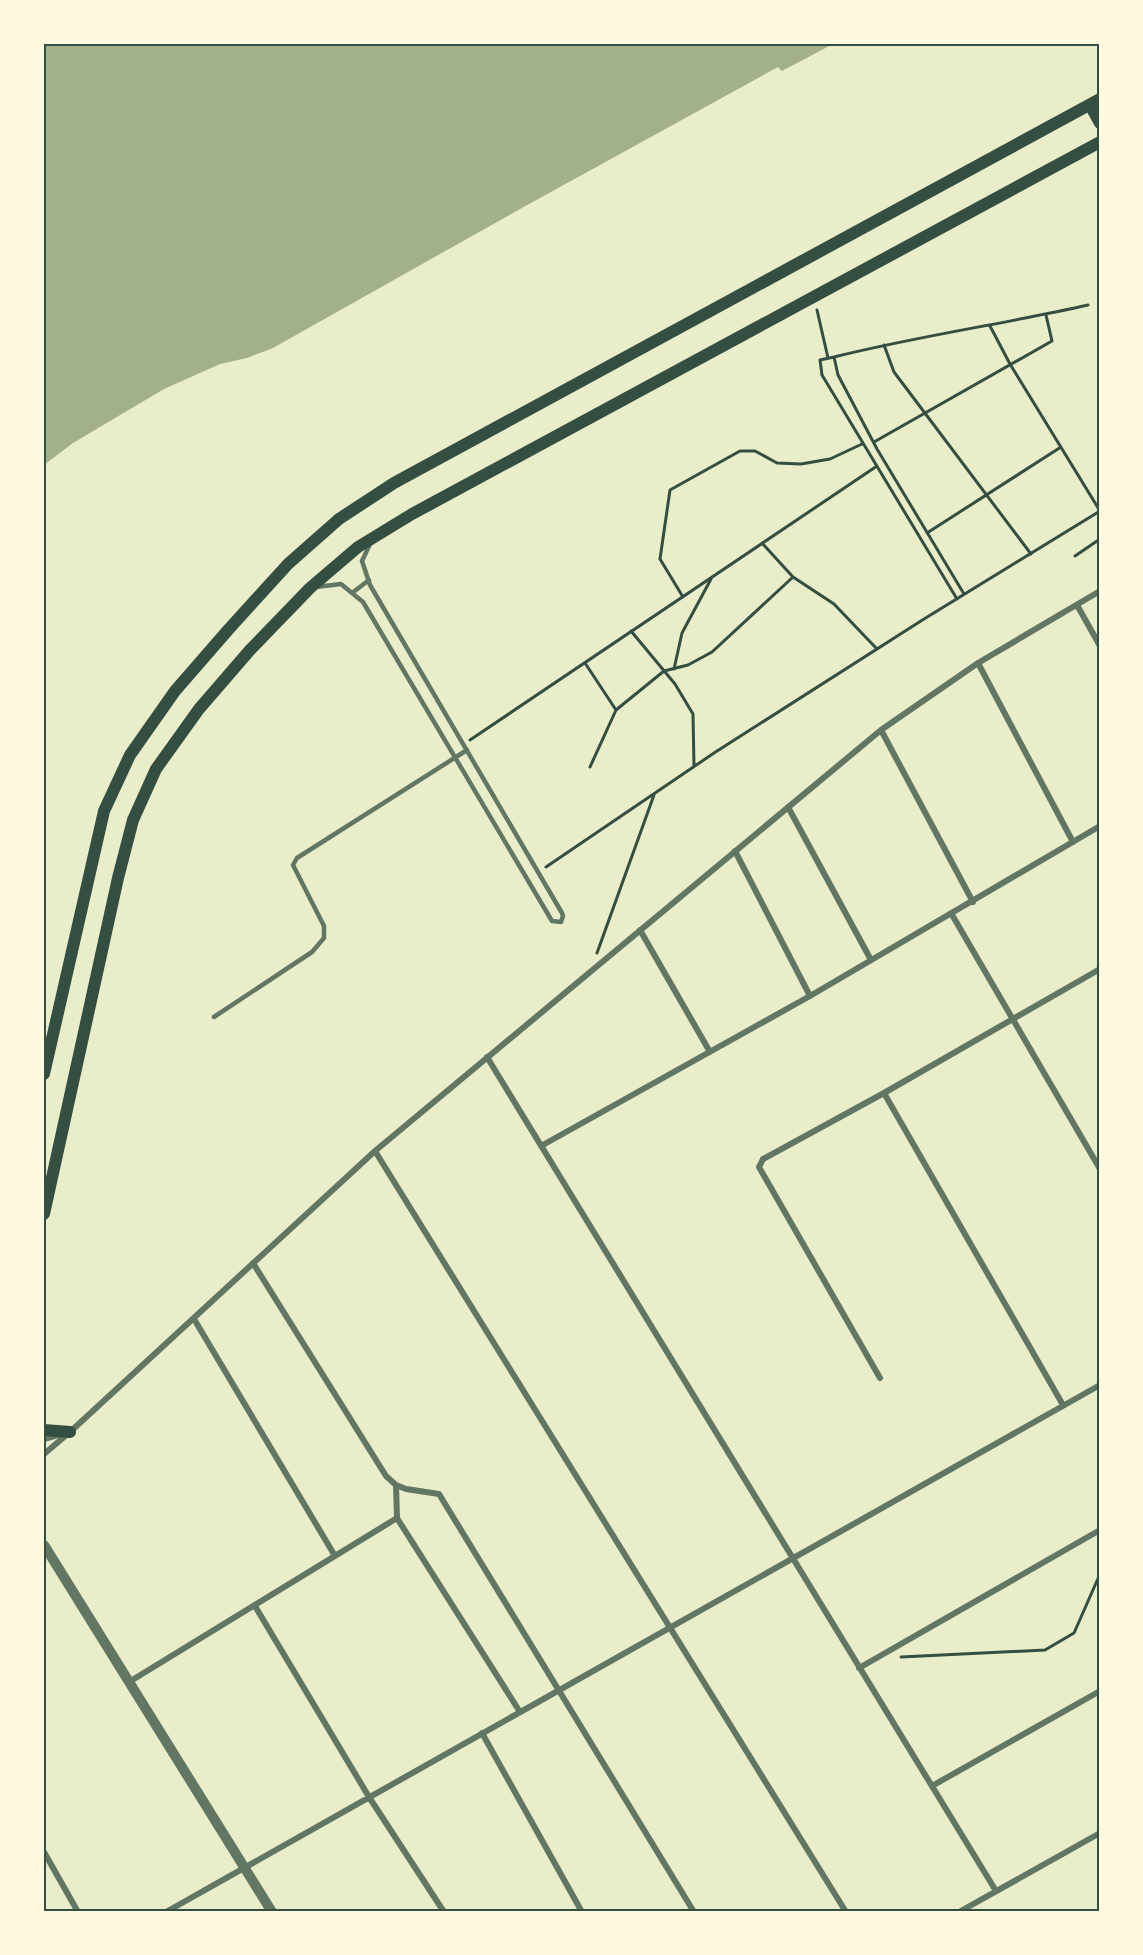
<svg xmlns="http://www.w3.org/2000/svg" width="1143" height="1955" viewBox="0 0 1143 1955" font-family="'Fira Sans',sans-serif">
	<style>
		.water { fill: #a3b18a }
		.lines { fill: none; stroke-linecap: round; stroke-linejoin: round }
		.path { stroke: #344e41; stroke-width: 3 }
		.service { stroke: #617663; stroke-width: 4.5 }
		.minor { stroke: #617663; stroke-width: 6 }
		.tertiary { stroke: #617663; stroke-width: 10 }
		.secondary { stroke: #344e41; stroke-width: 12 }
		.neatline { fill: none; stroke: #344e41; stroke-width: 2 }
	</style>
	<rect width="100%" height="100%" fill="#e9edc9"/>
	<!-- water -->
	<path class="water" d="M44,44H833L782,71L778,67L520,209L273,348L247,358L220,364L164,389L73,443L44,465Z"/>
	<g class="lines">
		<!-- path -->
		<path class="path" d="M817,310L828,358
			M990,326L1010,364L1100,511
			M884,345L894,372L1031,554
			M834,357C918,336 1004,324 1088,305
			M874,442L1052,341L1046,315
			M927,533L1061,447
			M762,543L793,577L834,604L877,649
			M1075,556L1100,539
			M683,597L660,559L670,490L740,451H755L777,463L801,464L830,459L862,444
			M957,599L822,375L820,360L834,357L838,375L877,449L964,594
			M631,631L675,684L693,714L694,766
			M585,663L616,710
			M674,669L682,633L711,579
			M470,740L877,466
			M590,767L616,710L664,671L688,665L712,652L793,577
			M546,867L714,753L924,619L1100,511
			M597,953L654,795
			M901,1657L1045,1650L1074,1633L1100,1574"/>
		<!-- service -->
		<path class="service" d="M316,587L341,584L363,602L552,921L561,922L563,916L562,913L370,585L362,561L370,544
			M352,593L369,580
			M214,1017L312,952L324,938V926L293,865L297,858L467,750"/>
		<!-- minor -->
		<path class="minor" d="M1077,605L1100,646
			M978,663L1073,842
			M881,730L973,902
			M788,807L871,960
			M735,851L810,996
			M951,913L1100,1169
			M640,930L710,1052
			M487,1057L996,1891
			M884,1093L1063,1405
			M541,1146L810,996L1100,826
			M375,1151L846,1912
			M253,1263L386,1476L396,1485L406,1489L439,1494L694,1912
			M194,1319L335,1556
			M880,1378L759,1167L763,1159L884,1093L1100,969
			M44,1439L58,1435
			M44,1454L70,1432L375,1151L881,730L978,663L1100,591
			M396,1485L397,1518L520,1712
			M255,1606L369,1797L444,1912
			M859,1668L1100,1530
			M129,1682L397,1518
			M482,1733L582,1912
			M932,1786L1100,1691
			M44,1852L78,1912
			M166,1912L1100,1385
			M959,1912L1100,1833"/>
		<!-- tertiary -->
		<path class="tertiary" d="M44,1545L272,1912"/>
		<!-- secondary -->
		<path class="secondary" d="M1090,105L1100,123
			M44,1074L104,811L130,755L175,691L228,630L288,564L339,519L394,483L1100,99
			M44,1214L118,878L133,820L156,769L199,709L250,650L310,588L358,547L412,514L1100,142
			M44,1430L70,1432"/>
	</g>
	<!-- border -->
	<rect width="1143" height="1955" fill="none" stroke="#fefae0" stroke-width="90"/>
	<rect x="45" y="45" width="1053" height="1865" class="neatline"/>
</svg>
